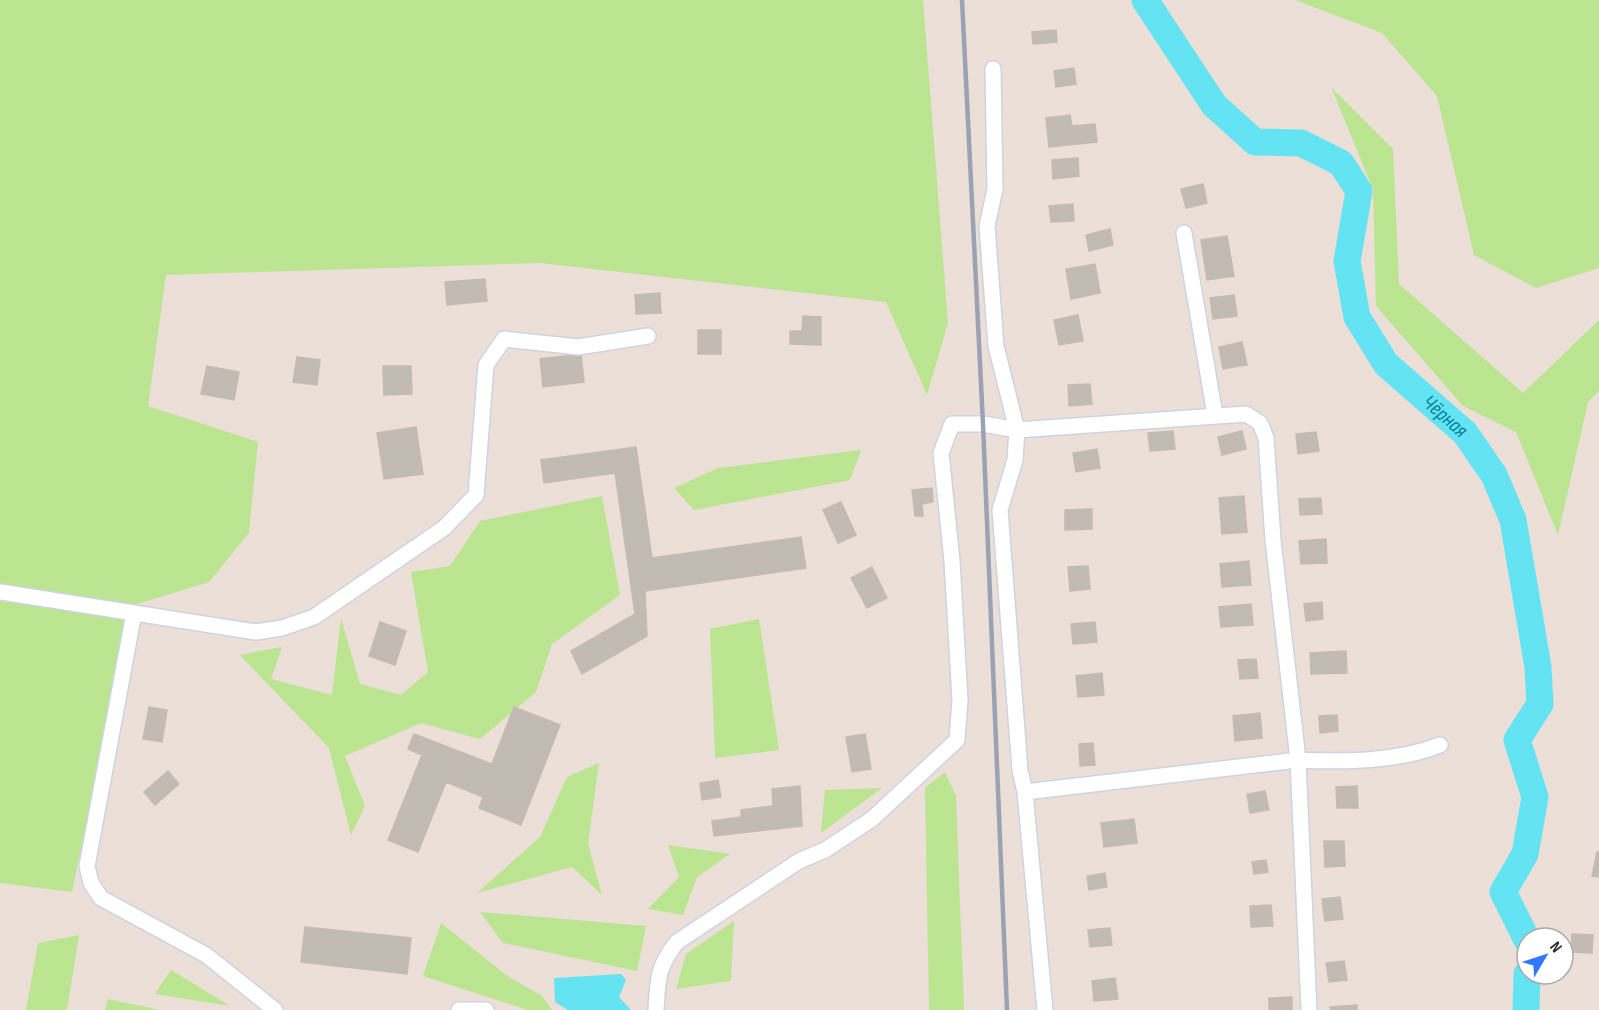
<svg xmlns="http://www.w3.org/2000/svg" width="1599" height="1010" viewBox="0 0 1599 1010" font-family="'Sofia Sans Condensed',sans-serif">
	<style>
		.green { fill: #bbe590 }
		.water { fill: #64e4f3 }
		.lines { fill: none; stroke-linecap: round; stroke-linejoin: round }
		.river { stroke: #64e4f3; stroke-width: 27 }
		.building { fill: #c2bbb3; stroke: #c6bbb1; stroke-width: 1.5 }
		.minor-casing { stroke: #cdd4e1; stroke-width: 18 }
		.minor { stroke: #fff; stroke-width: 15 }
		.rail { stroke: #9aa2b3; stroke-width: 4.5 }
		.labels { text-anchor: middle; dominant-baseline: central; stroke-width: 4.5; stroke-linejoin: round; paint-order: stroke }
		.water-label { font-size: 21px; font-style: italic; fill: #07809b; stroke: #fff }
	</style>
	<rect width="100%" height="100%" fill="#ebdfd7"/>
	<!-- green -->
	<path class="green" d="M0,0H923L948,323L927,395L886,302L540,263L166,275L148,406L258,442L249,533L209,582L131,606L72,892L0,883Z
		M1295,0H1599V268L1536,288L1474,255L1437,96L1382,33Z
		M1331,87L1393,149L1399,284L1523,393L1599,320V391L1588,402L1558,535L1516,432L1463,406L1376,306L1373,189Z
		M861,450L850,480L694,510L674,488L718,468Z
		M602,496L620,595L552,644L536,692L480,739L421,723L345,756L365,806L351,835L329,748L240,655L282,647L271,679L332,695L341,618L360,684L401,695L428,672L411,572L450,566L480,521Z
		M759,619L779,750L715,758L710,629Z
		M599,763L588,844L602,895L572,867L477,893L540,837L567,777Z
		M945,772L956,796L964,1010H929L925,788Z
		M882,788L821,833L825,790Z
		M668,845L730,854L697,877L683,915L648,909L679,877Z
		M480,912L646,926L637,971L503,943Z
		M734,921L731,981L676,989L686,954Z
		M441,923L506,975L542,996L552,1010H528L423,976Z
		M79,935L67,1010H26L38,943Z
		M171,970L230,1006L155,994Z
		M108,999L160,1010H105Z"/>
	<!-- water -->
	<path class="water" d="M621,974L626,980L619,997L631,1010H568L555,1002L554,978Z"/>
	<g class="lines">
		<!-- river -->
		<g class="river">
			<path id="s1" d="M1145,0L1214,105L1255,142L1301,143L1341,163L1359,191L1347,261L1357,317L1386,364L1465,433L1494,475L1513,520L1538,667L1540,704L1517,740L1535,797L1525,854L1503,892L1527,940"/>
			<path d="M1526,1010L1527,974"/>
		</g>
	</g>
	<!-- building -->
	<path class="building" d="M1056,30L1057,42L1033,44L1032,32Z
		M1074,68L1076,84L1056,87L1054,71Z
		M1070,115L1072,126L1095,124L1097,142L1049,147L1046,118Z
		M1078,158L1079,176L1053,179L1052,160Z
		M1203,184L1207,203L1186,208L1181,189Z
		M1073,204L1074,221L1051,222L1049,206Z
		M1110,229L1113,245L1089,251L1086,235Z
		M1227,236L1234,276L1207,280L1201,240Z
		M1095,264L1100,293L1071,299L1066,269Z
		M485,279L487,301L447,305L445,282Z
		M660,293L661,313L636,314L635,295Z
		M1234,295L1237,316L1213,319L1210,298Z
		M1078,315L1083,341L1059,345L1054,320Z
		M803,316L821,317V345L790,344V331H802Z
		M698,330H721V354H698Z
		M1242,342L1247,365L1223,369L1219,347Z
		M581,354L584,382L543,387L540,359Z
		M297,357L320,360L317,385L293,382Z
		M207,366L239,372L234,400L201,394Z
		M383,366H411L412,394L384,395Z
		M1090,384L1092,404L1069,406L1068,385Z
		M416,427L423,474L384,479L377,433Z
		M1173,431L1175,449L1150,451L1148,433Z
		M1242,431L1246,449L1222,455L1218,437Z
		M1316,432L1319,451L1298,454L1296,434Z
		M636,447L652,558L801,537L806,568L645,591L647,636L582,674L571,651L635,614L615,473L544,483L541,460Z
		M1097,449L1100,468L1076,472L1073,453Z
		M932,488L933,502L922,504L923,516H915L912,490Z
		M1244,496L1247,532L1222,534L1219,498Z
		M1321,498L1322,514L1300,515L1299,499Z
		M841,502L856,535L838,543L823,510Z
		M1092,509V529L1065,530V510Z
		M1326,539L1327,563L1301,564L1299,541Z
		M1249,561L1251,585L1222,587L1220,564Z
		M1088,566L1090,589L1070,591L1068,567Z
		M872,567L887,598L867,608L851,578Z
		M1322,602L1323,619L1306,621L1304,604Z
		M1251,604L1253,625L1221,627L1219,607Z
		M380,622L406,631L395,665L369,656Z
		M1095,622L1097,642L1073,644L1071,624Z
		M1346,651L1347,673L1311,674L1310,653Z
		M1256,659L1258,678L1240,679L1238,660Z
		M1102,673L1104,695L1078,697L1076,676Z
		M149,707L167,710L162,742L143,739Z
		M514,707L560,725L521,825L479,808L483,797L446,782L418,852L388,840L422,755L408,749L414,734L492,764Z
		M1260,713L1262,738L1235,741L1233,716Z
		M1337,715L1338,731L1320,733L1319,716Z
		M865,734L871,769L852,772L846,737Z
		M1093,743L1095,765L1080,766L1079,744Z
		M168,771L179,784L155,805L144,792Z
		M718,780L721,797L702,800L700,783Z
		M800,786L802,826L714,836L712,821L741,817V810L773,806L772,789Z
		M1357,786L1358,808H1337L1336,787Z
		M1265,791L1269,810L1250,813L1247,794Z
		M1134,819L1137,843L1104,847L1101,823Z
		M1324,841H1344L1345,866L1325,867Z
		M1597,852H1599V877L1592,876Z
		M1266,860L1268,872L1254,874L1252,862Z
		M1105,873L1107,887L1089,890L1087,876Z
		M1340,897L1343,919L1325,921L1322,899Z
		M1271,905L1273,926L1251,927L1250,906Z
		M305,927L411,938L407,974L301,962Z
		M1110,928L1112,945L1090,947L1088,930Z
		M1572,934L1593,935L1592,953L1571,952Z
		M1344,961L1347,980L1329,982L1326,963Z
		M1115,978L1118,999L1094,1001L1092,981Z
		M1292,997V1010H1269V998Z
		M1357,1005V1010H1331L1330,1007Z"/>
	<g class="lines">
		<!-- minor casing -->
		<g class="minor-casing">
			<path id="minor" d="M993,69L995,189L987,226L996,346L1017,430L1015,460L1000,510L1020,770L1025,792L1045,1010
				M1184,233L1215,415
				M0,592L256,632L282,628L314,617L444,528L476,495L486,365L504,339L578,347L648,336
				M134,613L87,866L91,883L101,898L206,955L275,1010
				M1025,792L1298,760C1345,762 1396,762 1440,745
				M459,1010H486
				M656,1010C658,979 657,967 677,942L799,861L825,850L872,819L957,740L960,700L952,561L941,453L952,424H983L1017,430L1246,414L1260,423L1266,438L1273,540L1298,760L1309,1010"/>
		</g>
		<!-- minor -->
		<use href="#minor" class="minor"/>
		<!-- rail -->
		<path class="rail" d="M962,0L983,424L1007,1010"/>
	</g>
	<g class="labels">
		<!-- water labels -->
		<g class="water-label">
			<text stroke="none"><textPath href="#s1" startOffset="567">Чёрная</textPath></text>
		</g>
	</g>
	<!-- north arrow -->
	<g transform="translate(1545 956) rotate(51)"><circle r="28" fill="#ffffff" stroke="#a9a9a9" stroke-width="1.5"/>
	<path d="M0-4.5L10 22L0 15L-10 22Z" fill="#3078ff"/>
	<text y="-9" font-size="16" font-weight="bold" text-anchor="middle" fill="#272727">N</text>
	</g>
</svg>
